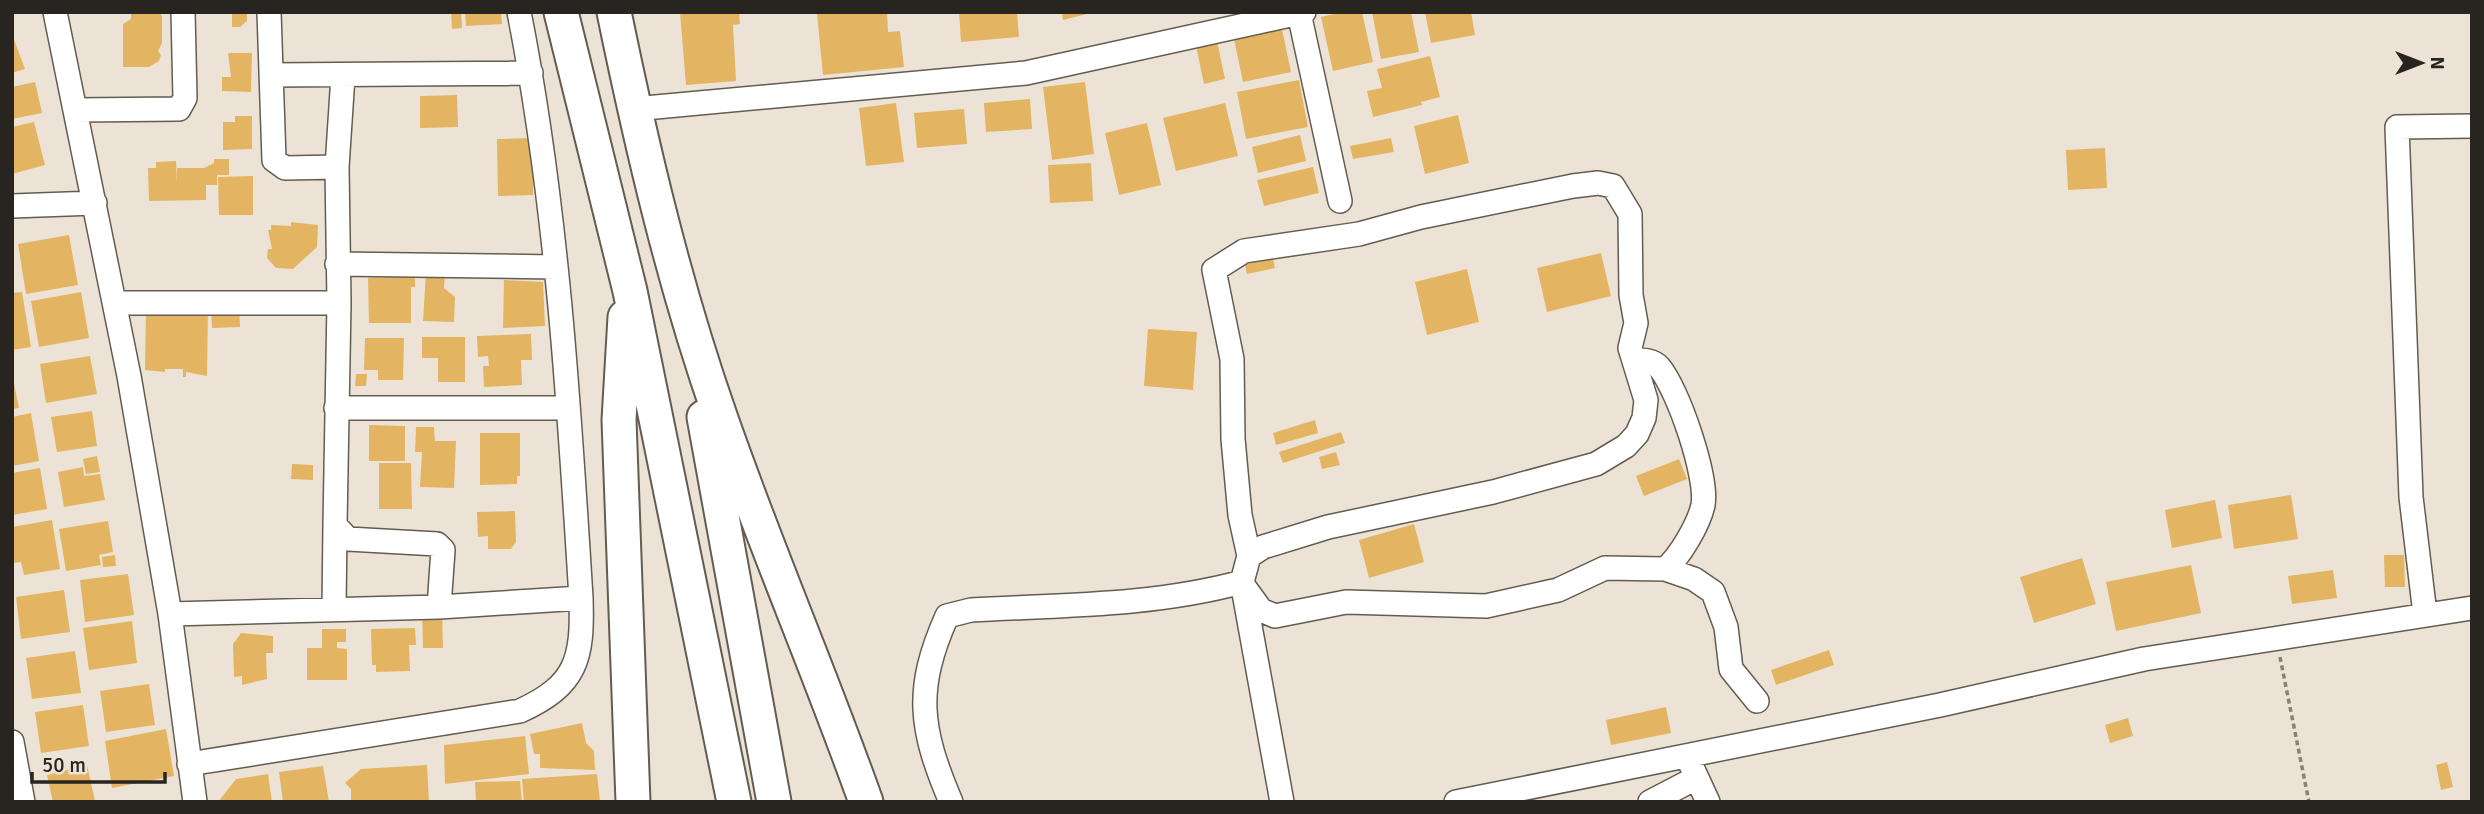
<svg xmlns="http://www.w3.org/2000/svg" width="2484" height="814" viewBox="0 0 2484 814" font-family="Signika,sans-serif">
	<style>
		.building { fill: #e3b562 }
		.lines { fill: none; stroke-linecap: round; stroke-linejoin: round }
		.minor-casing { stroke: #635c50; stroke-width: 26 }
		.highway-casing { stroke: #635c50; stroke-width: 37 }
		.path { stroke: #878178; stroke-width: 3.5; stroke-dasharray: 5 3.5; stroke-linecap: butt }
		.minor { stroke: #fff; stroke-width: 23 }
		.highway { stroke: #fff; stroke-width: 33 }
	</style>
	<rect width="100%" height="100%" fill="#ece3d6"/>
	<!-- building -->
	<path class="building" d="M131,12H159L162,16V43L158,51L161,55L159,61L149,67H123V24L131,19Z
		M232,12H247V21L240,27H232Z
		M451,12H461L462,28L452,29Z
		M465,12H501L502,24L466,26Z
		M680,12H739L740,24L733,25L736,81L686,85Z
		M838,12H887L888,32L900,31L904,67L823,75L817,14Z
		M959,12H1017L1019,37L961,42Z
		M1062,12H1091V13L1063,20Z
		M1343,12H1362L1373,62L1333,71L1321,17Z
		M1372,12H1411L1419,52L1381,59Z
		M1425,12H1471L1475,35L1431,43Z
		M1282,29L1291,72L1243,82L1234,39Z
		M12,34L25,69L12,73Z
		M1217,41L1225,79L1204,84L1196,46Z
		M228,53H252L251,92L222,91V77H231Z
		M1430,56L1440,97L1421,102L1422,105L1373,117L1367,91L1382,88L1377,69Z
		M1299,80L1308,127L1246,139L1237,92Z
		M35,82L42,113L12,119V87Z
		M1085,82L1094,154L1052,160L1043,87Z
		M457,95L458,127L420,128V96Z
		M1030,99L1032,129L986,132L984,103Z
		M896,103L904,162L866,166L859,108Z
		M1225,103L1238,156L1176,171L1163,118Z
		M964,109L967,144L917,148L914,113Z
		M1458,115L1469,163L1425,174L1414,126Z
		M235,116H252V149L223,150V122H235Z
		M34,122L45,165L12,174V127Z
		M1147,123L1161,185L1119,195L1105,133Z
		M1300,135L1306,161L1258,173L1252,147Z
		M533,138V195L498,196L497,139Z
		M1391,138L1394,152L1353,159L1350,146Z
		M2105,148L2107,188L2068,190L2066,150Z
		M214,159H229V175H217V185H206V200L149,201L148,168H156V162L176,161L177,183V168H204L214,163Z
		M1091,163L1093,201L1050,203L1048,165Z
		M1313,167L1319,193L1264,206L1257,180Z
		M253,176V215H219L218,177Z
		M291,222L318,225L317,247L293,269L276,268L267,258L268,249H272L268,230H271V225L291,226Z
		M69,235L78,285L26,294L18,244Z
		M1271,249L1275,268L1247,274L1243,255Z
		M1601,253L1611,296L1547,312L1537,268Z
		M1467,269L1479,322L1427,335L1415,282Z
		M407,271H415V287H411V323H369L368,278L407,277Z
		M426,272H445L444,288L455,297L454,322L423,321Z
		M504,280L543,282L545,326L503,328Z
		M22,292L31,347L12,350V293Z
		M81,292L89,338L39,347L31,301Z
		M211,305H239L240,327L212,328Z
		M146,307L208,308L207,376L186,372V377H183V369H165V372L145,370Z
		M1148,329L1197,332L1193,390L1144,386Z
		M531,334L532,360H521L522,385L484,387L483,366H489L488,356L478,357L477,336Z
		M422,337H465V382H438V358H422Z
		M365,338H404L403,380H378V370H364Z
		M90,356L97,394L46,403L40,364Z
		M12,374L19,408L12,409Z
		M356,374H367L366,386H355Z
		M92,411L97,446L57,452L51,417Z
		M31,413L39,461L12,466V417Z
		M1315,420L1318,433L1276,445L1273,433Z
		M369,425L405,426V461H369Z
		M416,427H434L435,441H456L454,488L420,487L422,452H415Z
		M1341,432L1345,443L1283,463L1279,452Z
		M480,433H520V476H517V484L480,485Z
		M1336,452L1340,465L1322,469L1319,457Z
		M97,456L100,472L86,474L83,459Z
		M1679,459L1687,479L1644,496L1636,476Z
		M379,463H411L412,509H379Z
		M292,464L313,465V480L291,479Z
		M83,467L84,476L100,474L105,500L64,507L58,472Z
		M40,468L47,509L12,515V473Z
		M2291,495L2298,539L2234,549L2228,505Z
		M2215,500L2222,538L2172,548L2165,510Z
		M515,511L516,542L511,549H488V536L478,537L477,512Z
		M52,520L60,569L24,575L21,562L12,563V527Z
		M108,521L113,552L99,555L101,565L66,571L59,529Z
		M1414,524L1424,562L1369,578L1359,540Z
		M115,555L116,566L103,567L102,557Z
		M2384,555H2404L2405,587H2385Z
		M2082,558L2096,604L2034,623L2020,577Z
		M2191,565L2201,613L2116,631L2106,582Z
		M2333,570L2337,598L2292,604L2288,576Z
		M128,574L134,615L85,622L80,580Z
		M64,590L70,632L21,639L16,597Z
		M422,610H442L443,648H423Z
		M132,621L137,663L89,670L83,628Z
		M415,628L416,645H409L410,671L376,672V665H372L371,629Z
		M322,629H346V642H337V648L347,649V680H307V648H322Z
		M241,633L273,636V653H266L267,679L242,685V676L234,677L233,644Z
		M1829,650L1834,665L1776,685L1771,670Z
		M75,651L81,693L32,699L26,658Z
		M149,684L155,725L106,732L100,691Z
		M83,705L89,746L41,753L35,712Z
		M1666,707L1671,733L1611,745L1606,720Z
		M2128,718L2133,736L2110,743L2105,725Z
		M582,723L586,743L594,751L595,770L540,768V754H534L530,734Z
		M166,729L174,776L112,788L105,741Z
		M525,736L529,774L445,784L444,745Z
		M2447,762L2453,787L2441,790L2436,765Z
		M87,765L95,801L53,802L47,775Z
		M427,765L429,802H351V789L345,783L361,769Z
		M323,766L329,802H283L279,772Z
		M268,774L272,802H218L236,779Z
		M597,774L600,802H524L522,779Z
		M520,781L522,802H476L475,782Z"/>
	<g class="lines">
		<!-- minor casing -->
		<g class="minor-casing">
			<path id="minor" d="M55,12L129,376L170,614L195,802
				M269,12L274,160L285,168L337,167
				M1299,13L1340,201
				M271,75L531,73
				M634,109L1026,73L1304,12
				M76,110L179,109L185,98L183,12
				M12,206L95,203
				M337,264L556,267
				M116,303H339
				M1634,360C1643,360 1653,360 1659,367C1678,389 1708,477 1703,505C1699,524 1679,558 1665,569
				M336,408H567
				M1249,556L1240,515L1233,439L1232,359L1214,270L1244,251L1359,234L1421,217L1573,186L1598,183L1613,186L1630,214L1631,295L1636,323L1630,348L1646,400L1644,418L1637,434L1626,446L1596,464L1493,492L1328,527L1263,547L1249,556L1242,582L1282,802
				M1245,588L1261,610L1275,616L1346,602L1486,606L1558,590L1605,568L1665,569L1694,579L1713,592L1726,627L1731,669L1757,701
				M439,607L581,598
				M334,609L335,525
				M170,614L439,607L443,550L437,544L348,539L335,525L339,303L337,167L343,76
				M2425,614L2411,497L2397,127L2472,126
				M12,742L23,802
				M189,764L520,711C577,685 583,659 581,598C569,403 557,205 519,12
				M1691,765L1708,802
				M951,802C920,729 914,690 947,616L971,610C1063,605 1153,606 1242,582
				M1456,802L1940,705L2144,659L2472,608
				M1650,802L1696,778"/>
		</g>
		<!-- highway casing -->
		<g class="highway-casing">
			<path id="highway" d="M561,12L630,291L734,802
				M614,12C642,148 674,285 720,416C765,546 820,672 866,802
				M625,317L619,420L633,802
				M704,417L774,802"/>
		</g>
		<!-- path -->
		<path class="path" d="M2280,657L2309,802"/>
		<!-- minor -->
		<use href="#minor" class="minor"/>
		<!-- highway -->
		<use href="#highway" class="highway"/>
	</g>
	<!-- border -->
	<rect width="2484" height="814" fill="none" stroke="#282520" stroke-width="28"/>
	<!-- north arrow -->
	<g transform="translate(2421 63) rotate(90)" stroke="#ece3d6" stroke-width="5" paint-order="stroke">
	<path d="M0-5L12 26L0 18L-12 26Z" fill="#282520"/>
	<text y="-10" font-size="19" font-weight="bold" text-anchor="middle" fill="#282520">N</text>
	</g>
	<!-- scale -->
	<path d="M32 772v10h133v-10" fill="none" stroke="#282520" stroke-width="3.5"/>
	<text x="42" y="772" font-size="21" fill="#282520" stroke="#ece3d6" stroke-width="5" paint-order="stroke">50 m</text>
</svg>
